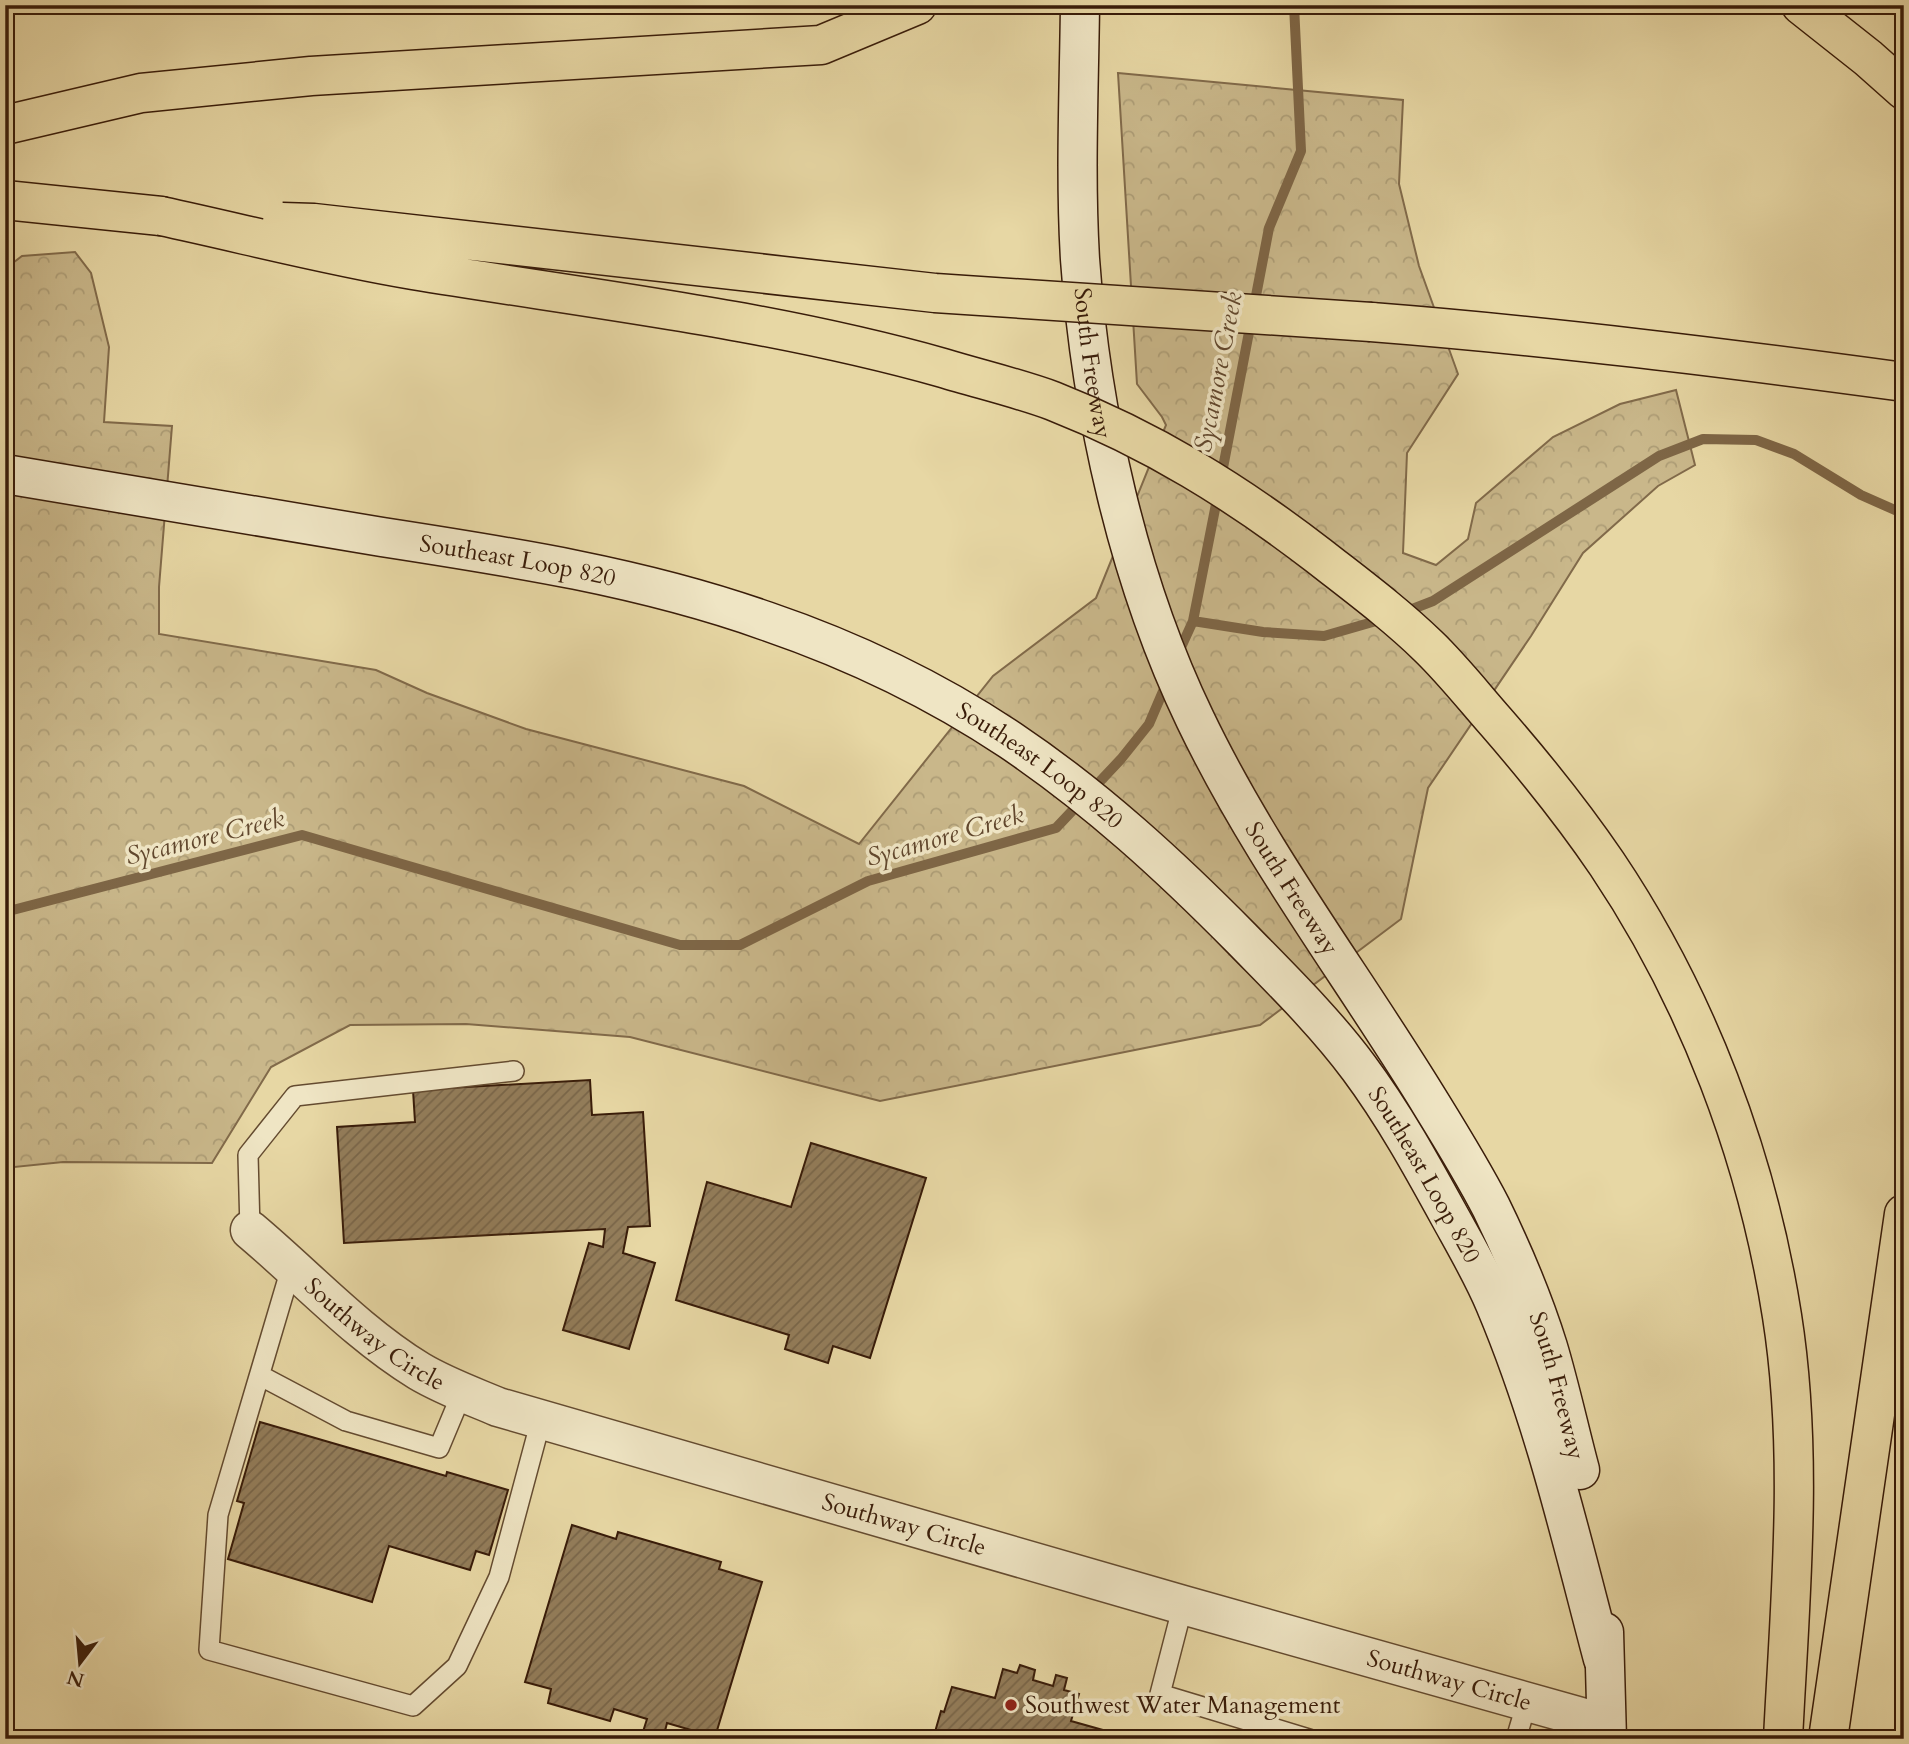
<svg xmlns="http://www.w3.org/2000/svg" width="1909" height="1744" viewBox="0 0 1909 1744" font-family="Cardo,serif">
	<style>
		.forest { fill: url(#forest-crowns); stroke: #816a4a; stroke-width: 2 }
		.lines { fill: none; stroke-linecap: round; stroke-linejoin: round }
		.stream { stroke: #7e6646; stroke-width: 10 }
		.building { fill: url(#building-hatch); stroke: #391c09; stroke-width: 2 }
		.service-casing { stroke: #644b30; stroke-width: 22 }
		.minor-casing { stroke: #644b30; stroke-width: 41 }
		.secondary-casing { stroke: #391c09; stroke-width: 41 }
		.motorway-casing { stroke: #391c09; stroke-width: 41 }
		.service { stroke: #efe5c4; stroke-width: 19 }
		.minor { stroke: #efe5c4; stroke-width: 38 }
		.secondary { stroke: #efe5c4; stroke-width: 38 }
		.motorway { stroke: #e7d7a4; stroke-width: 38 }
		.motorway-bridge-casing { stroke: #391c09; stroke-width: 41; stroke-linecap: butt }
		.motorway-bridge { stroke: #e7d7a4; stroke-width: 38 }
		.poi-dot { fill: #8f2418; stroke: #efe5c4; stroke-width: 2.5 }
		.labels { text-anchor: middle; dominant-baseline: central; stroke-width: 7; stroke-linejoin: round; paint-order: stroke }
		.street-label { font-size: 24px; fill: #391c09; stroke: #efe5c4 }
		.poi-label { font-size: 24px; fill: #391c09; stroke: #efe5c4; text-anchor: start }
		.water-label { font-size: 26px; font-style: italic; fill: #61472d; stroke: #efe5c4 }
	</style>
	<defs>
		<pattern id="forest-crowns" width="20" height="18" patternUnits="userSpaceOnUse" patternTransform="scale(1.75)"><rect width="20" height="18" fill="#c9b78a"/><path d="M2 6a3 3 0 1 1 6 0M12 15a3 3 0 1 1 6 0" fill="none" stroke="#ad9d76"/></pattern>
		<pattern id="building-hatch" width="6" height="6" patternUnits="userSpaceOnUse" patternTransform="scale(1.75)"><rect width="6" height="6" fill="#937d5a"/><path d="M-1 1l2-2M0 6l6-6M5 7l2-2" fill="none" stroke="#796649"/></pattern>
	</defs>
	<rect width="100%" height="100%" fill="#e7d7a4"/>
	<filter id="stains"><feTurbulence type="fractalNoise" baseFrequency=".00286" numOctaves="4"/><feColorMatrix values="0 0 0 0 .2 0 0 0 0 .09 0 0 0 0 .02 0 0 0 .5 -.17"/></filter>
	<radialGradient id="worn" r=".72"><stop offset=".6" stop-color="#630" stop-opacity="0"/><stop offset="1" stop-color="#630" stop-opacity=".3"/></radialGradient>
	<!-- forest -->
	<path class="forest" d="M1118,73L1403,100L1399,184L1419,266L1458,374L1407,453L1403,553L1436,565L1468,539L1476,503L1553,437L1620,404L1676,390L1695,465L1658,486L1583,553L1531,636L1428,788L1401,919L1260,1025L880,1101L630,1037L466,1024L350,1025L271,1067L212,1163L63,1162L5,1168V269L22,256L75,252L91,273L109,347L104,422L172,426L159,587V634L376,670L427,693L526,729L744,786L859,844L993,676L1096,598L1166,425L1162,417L1137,384Z"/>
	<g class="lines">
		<!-- stream -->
		<path class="stream" d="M1221,478L1269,228L1301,151L1294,5
			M1402,613L1433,601L1659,456L1703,439L1756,440L1794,454L1861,495L1904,514
			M1193,621L1263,632L1324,636L1383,619
			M1178,654L1193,621L1218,494
			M5,912L302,835L680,945H740L868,881L1056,828L1121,759L1149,724L1167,682"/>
	</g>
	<!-- building -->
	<path class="building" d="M590,1080L592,1115L643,1112L650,1226L628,1227L623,1253L655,1263L629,1349L563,1330L589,1243L603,1247L605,1229L344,1243L337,1127L415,1122L413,1090Z
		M811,1143L926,1178L870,1358L833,1346L828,1363L785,1349L789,1335L676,1300L707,1182L791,1207Z
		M260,1422L446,1476L447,1472L508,1490L489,1555L476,1551L470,1570L389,1546L372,1602L228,1559L244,1503L237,1501Z
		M572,1525L616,1539L618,1532L721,1562L719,1569L762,1582L715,1737L667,1723L663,1739L641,1738L647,1719L614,1709L610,1721L548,1703L551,1689L525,1682Z
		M1020,1665L1035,1670L1033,1680L1053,1686L1056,1675L1067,1678L1064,1690L1079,1694L1071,1721L1110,1732L1108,1739H933L941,1711L944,1712L952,1687L995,1698L1003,1669L1017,1673Z"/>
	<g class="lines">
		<!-- service casing -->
		<g class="service-casing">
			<path id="service" d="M250,1230L248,1155L295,1096L514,1071
				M292,1265L218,1515L209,1650L413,1706L457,1666L499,1577L541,1420
				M261,1376L346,1421L439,1448L462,1393
				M1183,1605L1160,1694L1309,1739
				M1516,1739L1527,1702"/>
		</g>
		<!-- minor casing -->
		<g class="minor-casing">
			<g id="minor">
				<path id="s1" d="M250,1230C306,1277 357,1333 419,1371C444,1386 472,1396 498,1407L1183,1605L1606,1724"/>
			</g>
		</g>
		<!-- secondary casing -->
		<g class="secondary-casing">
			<g id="secondary">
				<path id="s2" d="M1080,5C1079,90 1075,175 1080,259C1091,413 1128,580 1195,719C1260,855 1353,976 1431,1104C1452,1138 1473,1172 1491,1207C1513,1252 1533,1299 1548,1347C1560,1387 1569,1429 1580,1470"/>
				<path id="s3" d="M5,474C131,495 257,516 382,537C512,557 642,577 766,621C851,650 935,690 1010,740C1095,797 1171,867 1242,939C1282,980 1325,1022 1359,1068C1394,1115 1422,1166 1450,1217C1466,1246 1483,1275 1495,1304C1544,1420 1571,1538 1603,1659"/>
				<path d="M1604,1632L1607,1739"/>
			</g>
		</g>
		<!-- motorway casing -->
		<g class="motorway-casing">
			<path id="motorway" d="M1801,5L1868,58L1904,90
				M5,125L141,93L311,76L821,45L917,5
				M5,200L161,216
				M1371,322C1550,336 1726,358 1904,382
				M1828,1739L1904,1214"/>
		</g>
		<!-- service -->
		<use href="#service" class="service"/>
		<!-- minor -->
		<use href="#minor" class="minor"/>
		<!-- secondary -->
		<use href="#secondary" class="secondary"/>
		<!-- motorway -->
		<use href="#motorway" class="motorway"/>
		<!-- motorway-bridge casing -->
		<g class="motorway-bridge-casing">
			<path id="motorway-bridge" d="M161,216C245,234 328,256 413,270C590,299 769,319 943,368C979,379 1018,388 1053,401C1152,440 1236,492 1319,556C1356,585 1394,613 1428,646C1452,669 1474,697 1496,722C1536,768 1573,814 1607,864C1697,998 1757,1156 1782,1316C1804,1455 1790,1599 1783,1739
				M282,222L314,223L935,293L1371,322"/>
		</g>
		<!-- motorway-bridge -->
		<use href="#motorway-bridge" class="motorway-bridge"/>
	</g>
	<!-- markers -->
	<circle class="poi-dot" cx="1011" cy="1705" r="7"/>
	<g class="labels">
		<!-- street labels -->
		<g class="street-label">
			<text stroke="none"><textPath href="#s2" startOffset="359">South Freeway</textPath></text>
			<text stroke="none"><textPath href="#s3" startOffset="520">Southeast Loop 820</textPath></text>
			<text stroke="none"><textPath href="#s3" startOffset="1087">Southeast Loop 820</textPath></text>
			<text stroke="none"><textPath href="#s2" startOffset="926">South Freeway</textPath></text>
			<text stroke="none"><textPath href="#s3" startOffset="1654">Southeast Loop 820</textPath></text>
			<text stroke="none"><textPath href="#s1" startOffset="163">Southway Circle</textPath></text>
			<text stroke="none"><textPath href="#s2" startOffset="1493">South Freeway</textPath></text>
			<text stroke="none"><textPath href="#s1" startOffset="730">Southway Circle</textPath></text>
			<text stroke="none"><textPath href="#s1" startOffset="1297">Southway Circle</textPath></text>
		</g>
		<!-- poi labels -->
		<g class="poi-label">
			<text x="1025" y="1705">Southwest Water Management</text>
		</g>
		<!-- water labels -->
		<g class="water-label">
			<text transform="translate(1218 372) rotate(-79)">Sycamore Creek</text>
			<text transform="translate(945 836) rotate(-16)">Sycamore Creek</text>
			<text transform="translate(205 837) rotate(-14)">Sycamore Creek</text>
		</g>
	</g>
	<!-- margin -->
	<rect width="1909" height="1744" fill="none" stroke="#e7d7a4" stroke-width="28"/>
	<rect x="7" y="7" width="1895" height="1730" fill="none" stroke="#391c09" stroke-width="3.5"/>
	<rect x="14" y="14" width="1881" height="1716" fill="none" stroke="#391c09" stroke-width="2"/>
	<!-- north arrow -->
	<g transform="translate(80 1663) rotate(196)" stroke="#efe5c4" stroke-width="5" paint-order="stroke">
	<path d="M0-5L12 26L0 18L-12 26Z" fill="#391c09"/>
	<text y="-10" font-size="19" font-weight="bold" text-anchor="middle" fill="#391c09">N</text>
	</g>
	<rect width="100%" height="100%" filter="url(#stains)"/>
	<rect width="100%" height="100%" fill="url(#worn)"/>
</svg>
